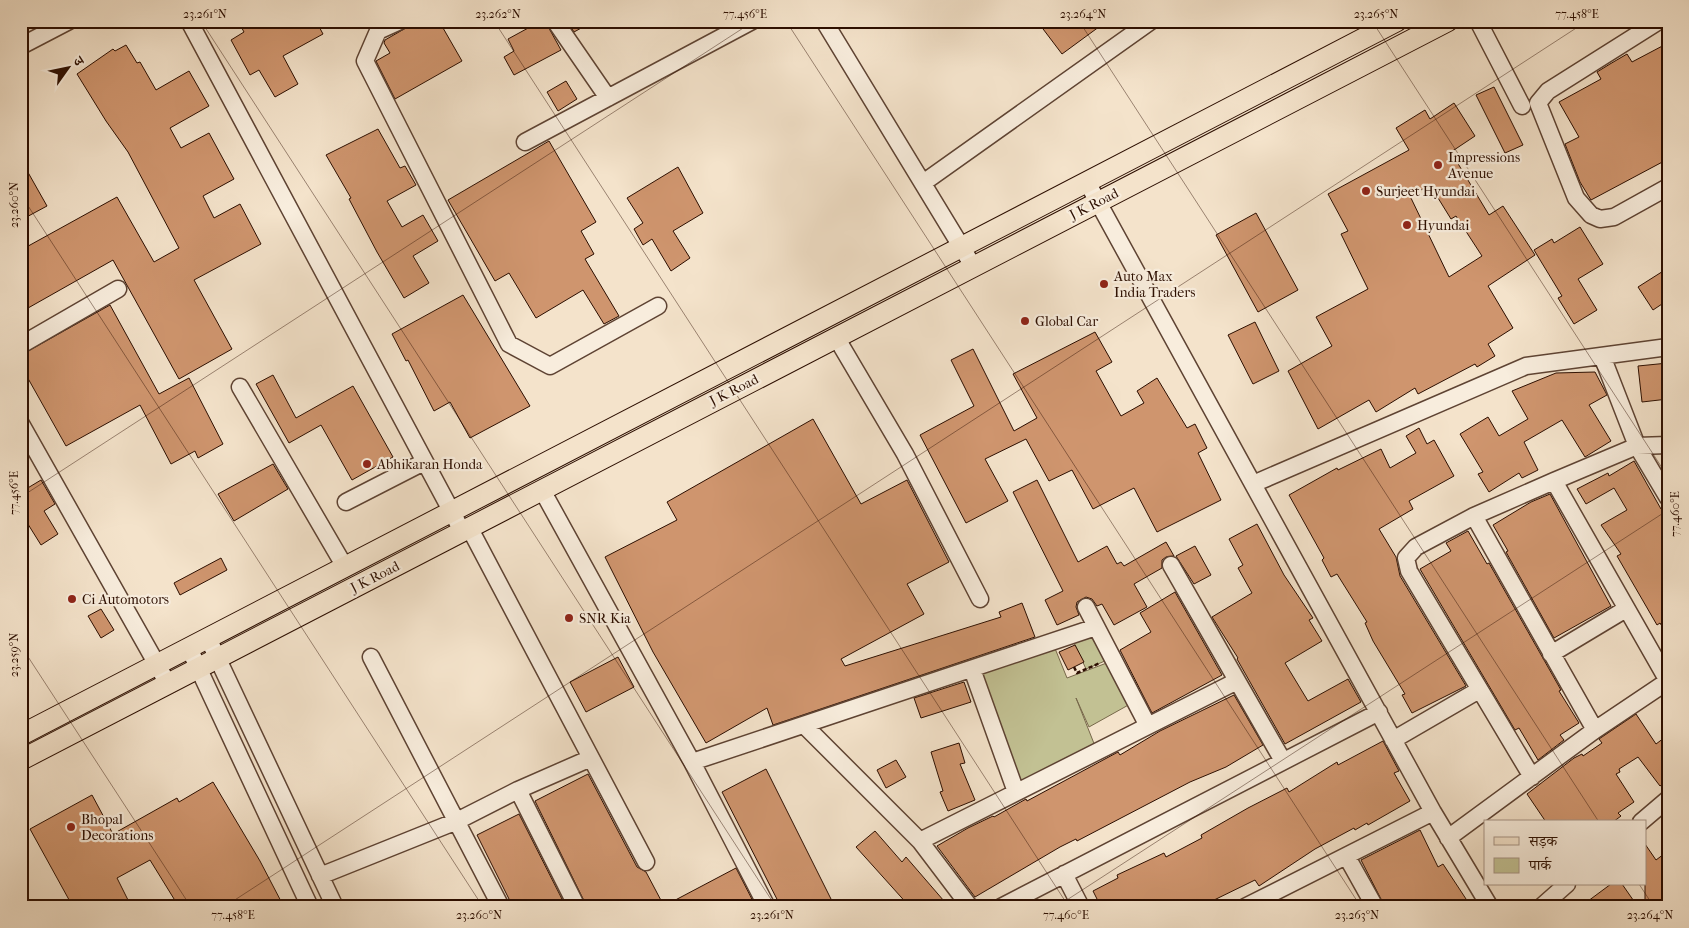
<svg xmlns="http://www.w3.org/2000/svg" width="1689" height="928" viewBox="0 0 1689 928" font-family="'IM FELL French Canon','Noto Serif Devanagari',serif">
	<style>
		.green { fill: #c2c193; stroke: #77684a }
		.building { fill: #cf956e; stroke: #2c0e00; fill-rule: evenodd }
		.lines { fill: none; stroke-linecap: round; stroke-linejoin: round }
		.minor-casing { stroke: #5e4333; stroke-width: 19 }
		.major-casing { stroke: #2c0e00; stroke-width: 22 }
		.path { stroke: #2c0e00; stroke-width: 2.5; stroke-dasharray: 4 2.5; stroke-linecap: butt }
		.minor { stroke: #f8eddd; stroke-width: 16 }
		.major { stroke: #f4e3cb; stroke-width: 20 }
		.ticks { fill: none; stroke: #2c0e00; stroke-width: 1; stroke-opacity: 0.45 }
		.poi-dot { fill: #8f2418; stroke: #f8eddd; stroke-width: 2 }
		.labels { text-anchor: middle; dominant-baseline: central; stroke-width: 4.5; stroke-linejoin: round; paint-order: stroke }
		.poi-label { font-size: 14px; fill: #2c0e00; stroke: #f8eddd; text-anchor: start }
		.street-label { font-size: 14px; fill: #2c0e00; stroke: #f8eddd }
		.neatline { fill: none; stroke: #2c0e00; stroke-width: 2 }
		.ticks-label { font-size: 12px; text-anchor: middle; fill: #2c0e00 }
	</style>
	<rect width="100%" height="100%" fill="#f4e3cb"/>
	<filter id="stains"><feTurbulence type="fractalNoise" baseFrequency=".004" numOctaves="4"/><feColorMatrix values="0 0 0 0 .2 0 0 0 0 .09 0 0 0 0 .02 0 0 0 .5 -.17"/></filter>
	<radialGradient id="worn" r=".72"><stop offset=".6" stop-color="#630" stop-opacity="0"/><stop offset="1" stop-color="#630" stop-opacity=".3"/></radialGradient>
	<!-- green -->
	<path class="green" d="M1096,627L1112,658L1086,669L1071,636Z
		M1054,646L1067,678L1112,661L1132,703L1089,727L1076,698L1095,746L1018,786L975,671Z"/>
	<!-- building -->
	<path class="building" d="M238,21H316L323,34L283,56L298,84L275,97L259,70L250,75L231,40L244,32Z
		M418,21H439L462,61L395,99L376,61L390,53L384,43L385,40Z
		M541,21H545L561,50L514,75L504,57L514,51L508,39Z
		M567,21H594L574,32Z
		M1037,21H1107L1062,54Z
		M1668,43V159L1591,200L1580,182L1565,144L1579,137L1559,102L1601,79L1597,72L1610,64L1627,54L1632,62Z
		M126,45L137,63L140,62L156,90L189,71L209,106L170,128L181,148L209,133L234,179L203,196L214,218L240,204L261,244L194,280L232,349L179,379L113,260L21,312V250L117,197L154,262L179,248L128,152L106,121L77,74L113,49L115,51Z
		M566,81L577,99L558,111L547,92Z
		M1494,87L1523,145L1505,153L1476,95Z
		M1454,103L1475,136L1451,152L1489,215L1503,206L1535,255L1488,286L1513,328L1488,344L1495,356L1477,367L1475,364L1418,394L1415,388L1376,412L1369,400L1318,429L1288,371L1332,346L1316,317L1368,289L1341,234L1348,231L1328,194L1409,150L1396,128L1425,110L1430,119ZM1430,185L1451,219L1456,216L1482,256L1449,277L1410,196Z
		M378,129L400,168L405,166L416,185L387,201L402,227L423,215L438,241L413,256L429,283L404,298L377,252L349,199L351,198L326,155Z
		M549,141L596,222L581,231L594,254L585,259L619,316L604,324L583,290L536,318L509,273L495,281L448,200Z
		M21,160L47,206L21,220Z
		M678,167L703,213L673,231L690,258L671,271L652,239L643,245L634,229L643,223L627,198Z
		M1256,213L1298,290L1258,312L1216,235Z
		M1580,227L1603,264L1578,279L1597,310L1574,324L1558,298L1562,296L1534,250L1552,239L1554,243Z
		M1668,268V300L1653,310L1638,287Z
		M463,295L530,406L470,438L450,402L434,411L408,360L406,361L392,334Z
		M110,305L159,394L189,378L223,444L198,458L195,451L171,464L140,405L66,446L21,366V355Z
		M1255,322L1279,371L1253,384L1228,335Z
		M1095,332L1112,362L1096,371L1121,416L1144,403L1137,391L1157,378L1187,428L1195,424L1207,448L1198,453L1221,500L1157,532L1134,488L1093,509L1072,470L1049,481L1026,439L985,459L1008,501L966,523L920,435L974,406L951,360L973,349L1014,431L1037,418L1013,374Z
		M1668,363V399L1642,402L1638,366Z
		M1595,372L1607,395L1589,405L1611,441L1585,457L1562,420L1524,442L1538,470L1522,478L1519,473L1489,492L1478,474L1483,472L1460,434L1488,417L1499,436L1528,419L1512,391L1556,373Z
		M273,375L296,418L353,386L393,457L352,480L321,425L289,443L256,384Z
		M813,419L861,504L907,480L949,562L907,584L924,614L841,659L845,666L1001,617L999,612L1022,603L1035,637L773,725L767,708L706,743L653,652L605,557L677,520L667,502Z
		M1419,428L1427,444L1434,440L1454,476L1409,501L1413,509L1379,529L1396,557L1400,576L1466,686L1412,713L1402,695L1405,694L1373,641L1365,623L1367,622L1337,574L1331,577L1322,560L1324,558L1289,495L1337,468L1338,470L1381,449L1390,468L1416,453L1406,436Z
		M1634,461L1661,509L1663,508L1668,515V636L1660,623L1657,625L1617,556L1621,554L1601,525L1627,510L1614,488L1586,504L1577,489L1608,473L1609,476Z
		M273,464L288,489L234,521L218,494Z
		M41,480L55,504L44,511L58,534L41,545L21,513V492Z
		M1037,480L1078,562L1107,546L1117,564L1121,562L1124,566L1166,542L1174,556L1166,557L1162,560V568L1134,584L1147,607L1114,625L1102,604L1097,606L1092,599L1086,597L1077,602L1076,607L1079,615L1057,625L1045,600L1063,591L1013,492Z
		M1550,494L1611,606L1554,638L1506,552L1508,551L1493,525L1531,502Z
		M1257,524L1284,575L1313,618L1309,620L1322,641L1285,663L1308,701L1348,679L1361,702L1285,744L1237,659L1238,658L1212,617L1252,593L1238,568L1243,565L1229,539Z
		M1468,531L1487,564L1489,563L1561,690L1559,691L1579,723L1560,735L1564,740L1538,760L1519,728L1515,730L1420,569L1451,551L1446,543Z
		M1195,546L1211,575L1194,584L1176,556Z
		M221,558L227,570L180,595L174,583Z
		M1175,592L1222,675L1152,713L1120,650L1151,632L1140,613Z
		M101,609L114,630L101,638L88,616Z
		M1075,645L1084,662L1068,670L1059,652Z
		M618,657L634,687L586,712L570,682Z
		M964,682L971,702L921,718L914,698Z
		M1234,695L1263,745L1226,767L1190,782L1077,841L1076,839L1060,847L975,897L937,846L968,828L993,816L994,817L1026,799L1027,801L1118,752L1120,755L1160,731Z
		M1636,714L1656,744L1668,735V780L1660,786L1638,757L1619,769L1620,772L1616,774L1634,802L1618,813L1621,816L1613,822H1546L1527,794L1574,758L1582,754L1583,756L1602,743L1599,739Z
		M1383,741L1399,771L1394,773L1410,801L1368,825L1367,823L1355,830L1354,828L1315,849L1259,886L1255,880L1210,902L1212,907H1101L1093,891L1118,878L1117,875L1164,853L1166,857L1202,838L1201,835L1248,808L1287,788L1289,792L1337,762L1338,765Z
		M959,743L965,763L960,764L975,800L948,811L940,792L943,791L931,752Z
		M896,760L906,777L886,788L877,770Z
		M766,769L835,907H781L722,792Z
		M588,774L637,867L646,872L664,906L736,868L756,907H587L535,801Z
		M213,782L260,861L284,907H179L150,860L117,878L128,900L123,903L125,907H73L30,829L92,795L113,834L177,798L179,802Z
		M519,814L566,907H513L477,835Z
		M1420,830L1438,867L1443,864L1468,902L1460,907H1385L1361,860Z
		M875,831L902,862L906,857L944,901L938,907H910L856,847Z
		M1645,844L1656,860L1668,851V907H1645Z
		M1611,884H1622L1638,907H1580Z"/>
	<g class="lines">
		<!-- minor casing -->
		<g class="minor-casing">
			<path id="minor" d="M189,21L462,531
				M400,21L378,31L365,61L509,344L550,366L658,306
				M555,21L608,98
				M824,21L973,266
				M1478,21L1522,106
				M1659,21L1548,91L1538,103L1576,198L1591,215L1600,219L1614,217L1668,187
				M21,46L69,21
				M525,142L752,21
				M1087,182L1433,812L1490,907
				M923,183L1151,21
				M836,337L905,454L980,599
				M21,345L118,289
				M1602,356L1637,446L1668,498
				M240,387L345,567
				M21,424L168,684
				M1554,481L1668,681
				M1253,484L1526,366L1668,347
				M542,490L692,762L767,907
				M346,502L424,462
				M1474,516L1595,730
				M469,527L646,862
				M1171,565L1283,761
				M1086,607L1148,726
				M208,638L335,907
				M189,648L310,907
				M1551,654L1626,609
				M371,657L501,907
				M972,669L1016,792
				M804,725L920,841L970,907
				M1393,740L1479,690
				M692,762L1096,627
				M1532,777L1409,571L1406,558L1416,547L1474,516L1554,481L1637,446L1668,445
				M518,790L577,907
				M1641,822L1668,799
				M1448,838L1595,730L1668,681
				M920,841L1237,681
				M1347,857L1375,907
				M1064,874L1081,907
				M320,876L457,821L518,790L591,758
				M1001,907L1379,712
				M1245,907L1433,812
				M1541,907L1567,884"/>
		</g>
		<!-- major casing -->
		<g class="major-casing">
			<path id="major" d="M21,735L1397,21
				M21,760L1448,21"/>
		</g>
		<!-- path -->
		<path class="path" d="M1074,667L1077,673L1100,663"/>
		<!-- minor -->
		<use href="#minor" class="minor"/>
		<!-- major -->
		<use href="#major" class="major"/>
	</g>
	<!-- ticks -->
	<path class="ticks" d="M201,21L776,907M494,21L1069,907M786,21L1361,907M1079,21L1599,822M1372,21L1668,477M1664,21L1668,27M21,195L483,907M21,497L754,21M21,646L191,907M1639,884L1654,907M224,907L1587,21M1056,907L1668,510"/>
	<!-- markers -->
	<g class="poi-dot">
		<circle cx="1438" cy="165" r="5"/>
		<circle cx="1366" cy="191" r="5"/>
		<circle cx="1407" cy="225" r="5"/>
		<circle cx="1104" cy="284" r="5"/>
		<circle cx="1025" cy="321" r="5"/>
		<circle cx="367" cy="464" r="5"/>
		<circle cx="72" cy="599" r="5"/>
		<circle cx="569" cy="618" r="5"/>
		<circle cx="71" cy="827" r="5"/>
	</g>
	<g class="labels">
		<!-- poi labels -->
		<g class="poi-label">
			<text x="1448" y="157">Impressions<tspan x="1448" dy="16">Avenue</tspan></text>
			<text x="1376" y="191">Surjeet Hyundai</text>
			<text x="1417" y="225">Hyundai</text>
			<text x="1114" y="276">Auto Max<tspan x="1114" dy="16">India Traders</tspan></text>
			<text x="1035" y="321">Global Car</text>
			<text x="377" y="464">Abhikaran Honda</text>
			<text x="82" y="599">Ci Automotors</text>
			<text x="579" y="618">SNR Kia</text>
			<text x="81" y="819">Bhopal<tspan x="81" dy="16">Decorations</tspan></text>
		</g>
		<!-- street labels -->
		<g class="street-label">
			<text transform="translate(1094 204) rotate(-27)">J K Road</text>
			<text transform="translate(734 390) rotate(-27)">J K Road</text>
			<text transform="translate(375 577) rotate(-27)">J K Road</text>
		</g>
	</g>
	<!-- margin -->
	<rect width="1689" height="928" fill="none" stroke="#f4e3cb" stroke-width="55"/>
	<!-- legend -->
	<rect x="1484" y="820" width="162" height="65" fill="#f8eddd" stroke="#a69485"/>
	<rect x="1494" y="837" width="25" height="8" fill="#f4e3cb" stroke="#a69485"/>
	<text x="1529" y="846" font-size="15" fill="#2c0e00">सड़क</text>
	<rect x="1494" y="858" width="25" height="15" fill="#c2c193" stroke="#a69485"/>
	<text x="1529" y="870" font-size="15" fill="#2c0e00">पार्क</text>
	<!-- north arrow -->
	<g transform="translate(68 68) rotate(57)" stroke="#f8eddd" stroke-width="4" paint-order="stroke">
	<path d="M0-4L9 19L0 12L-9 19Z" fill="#2c0e00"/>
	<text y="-8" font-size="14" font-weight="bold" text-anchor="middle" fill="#2c0e00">उ</text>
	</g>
	<rect x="28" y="28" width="1634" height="872" class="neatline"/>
	<g class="ticks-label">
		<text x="205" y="18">23.261°N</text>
		<text x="498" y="18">23.262°N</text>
		<text x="745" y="18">77.456°E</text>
		<text x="1083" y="18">23.264°N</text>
		<text x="1376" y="18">23.265°N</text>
		<text x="1577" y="18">77.458°E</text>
		<text transform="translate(14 205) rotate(-90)" y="4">23.260°N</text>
		<text transform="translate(14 493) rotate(-90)" y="4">77.456°E</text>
		<text transform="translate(1675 514) rotate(-90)" y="4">77.460°E</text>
		<text transform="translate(14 655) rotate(-90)" y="4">23.259°N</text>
		<text x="233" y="919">77.458°E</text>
		<text x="479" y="919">23.260°N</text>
		<text x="772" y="919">23.261°N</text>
		<text x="1066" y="919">77.460°E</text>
		<text x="1357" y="919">23.263°N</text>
		<text x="1650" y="919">23.264°N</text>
	</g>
	<rect width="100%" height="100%" filter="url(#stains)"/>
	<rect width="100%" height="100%" fill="url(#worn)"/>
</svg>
